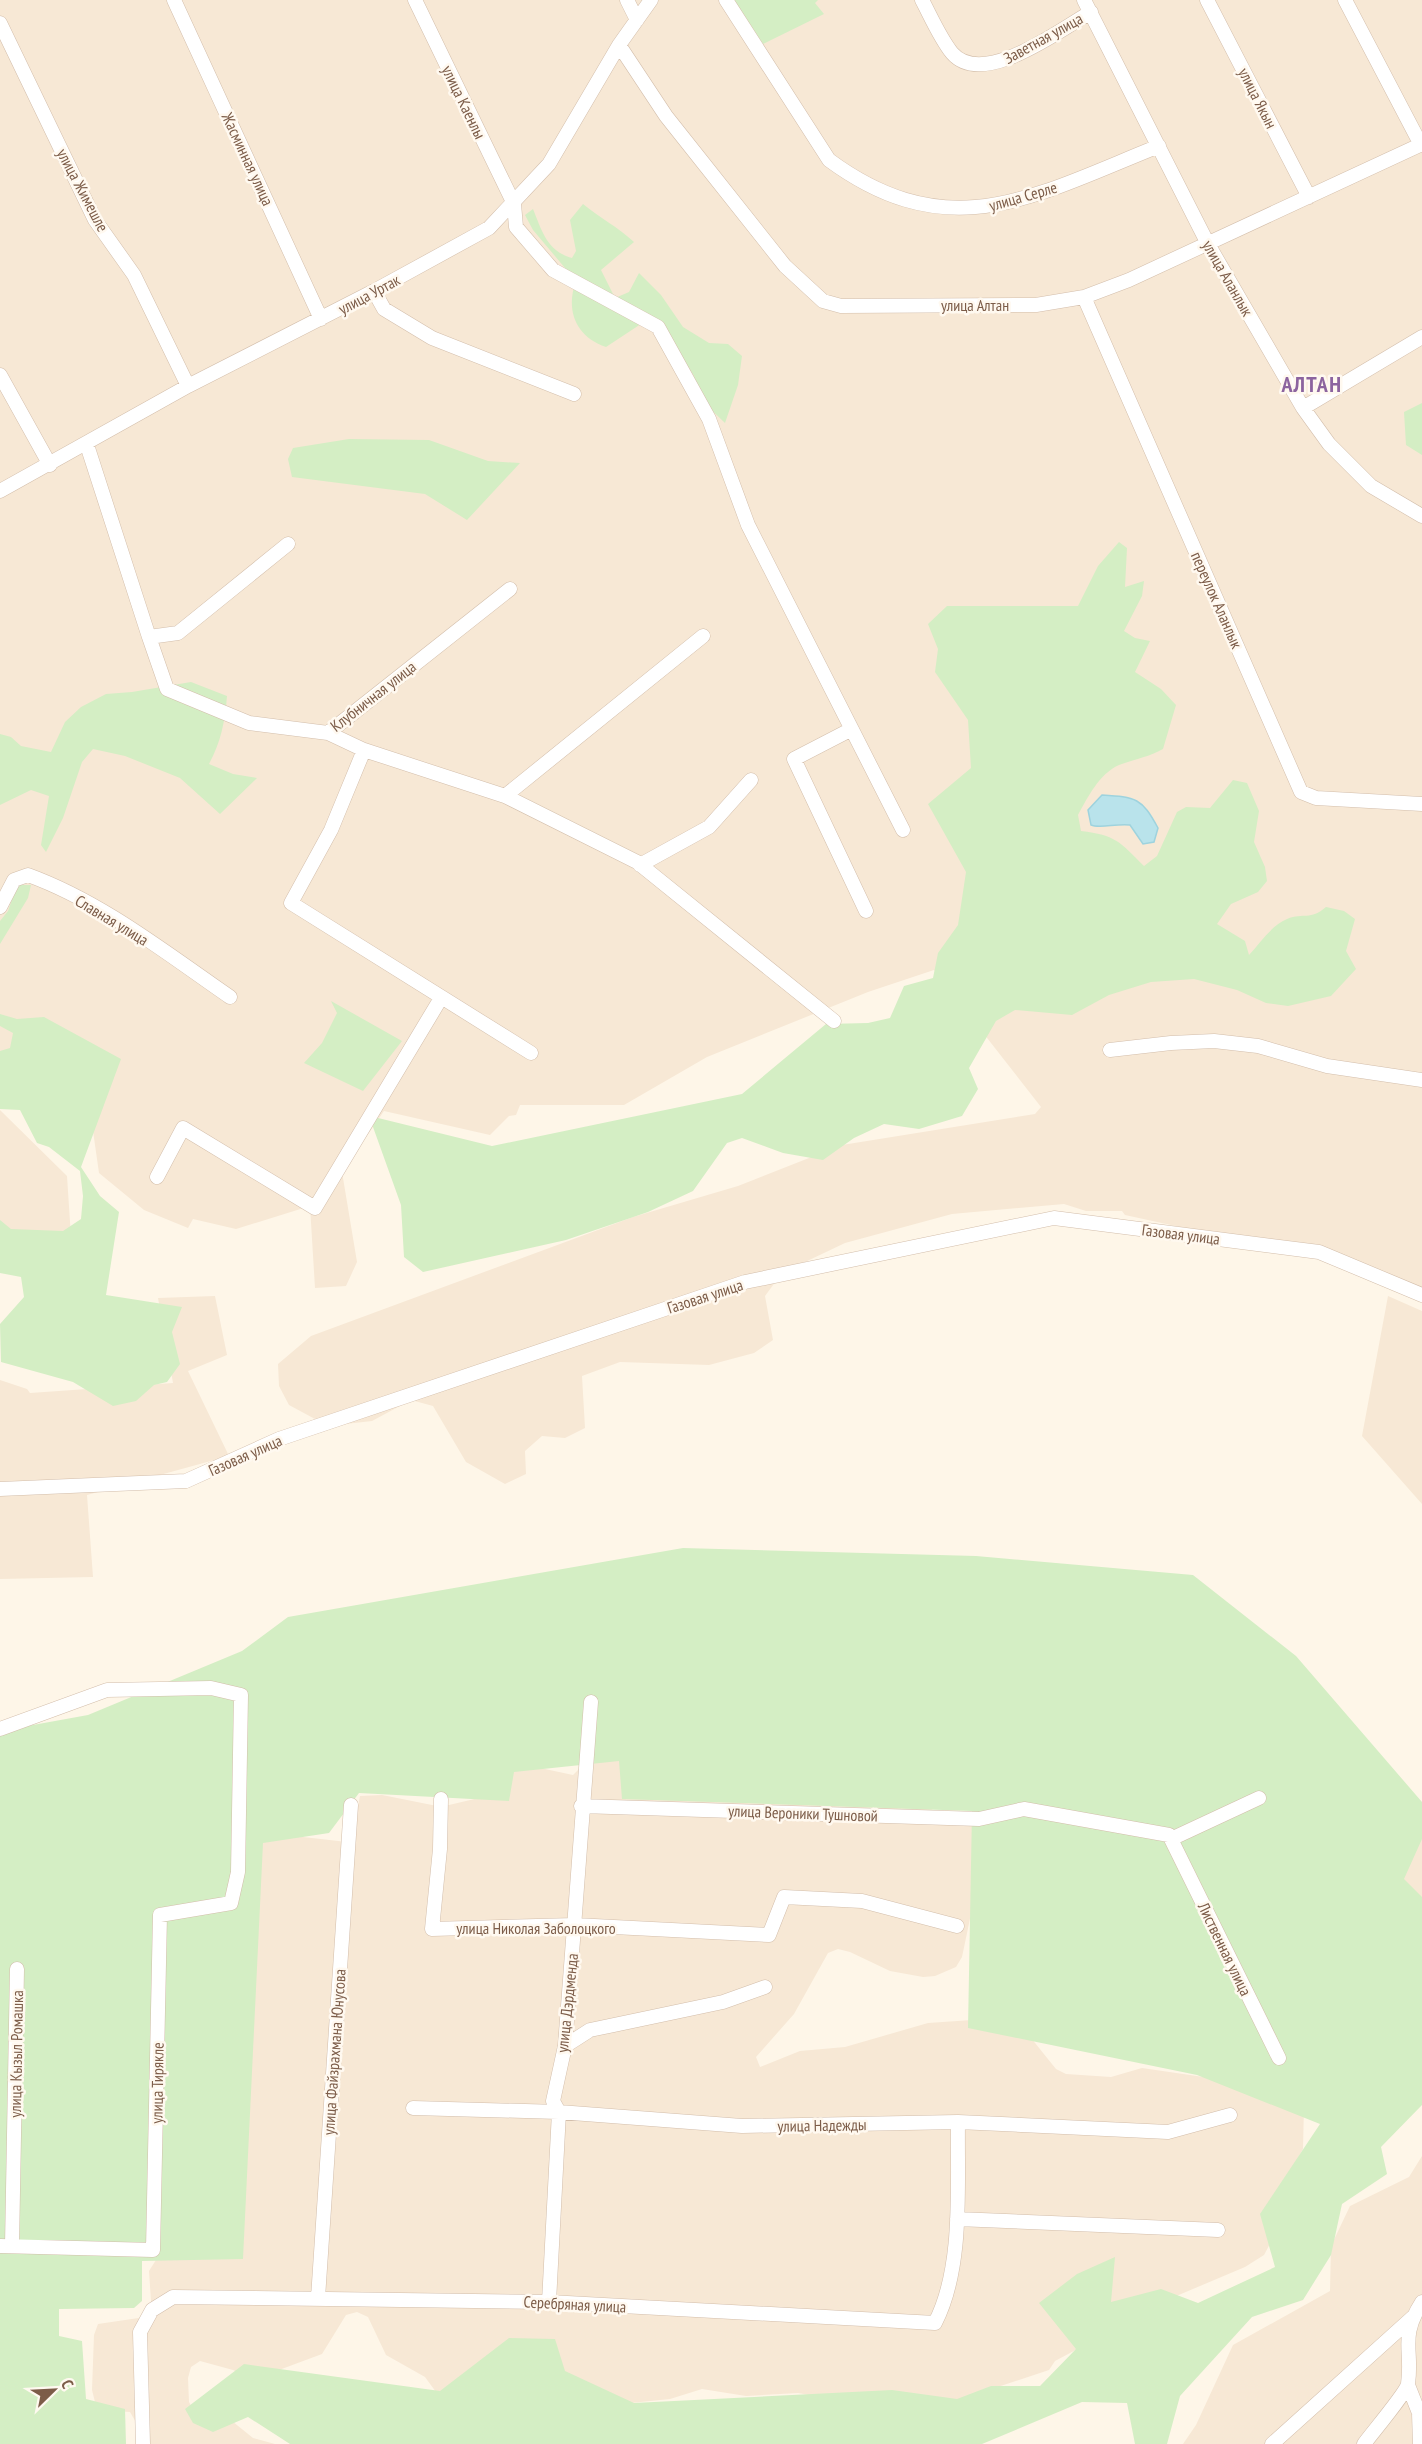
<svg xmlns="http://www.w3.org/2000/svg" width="1422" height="2444" viewBox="0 0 1422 2444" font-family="'PT Sans Narrow',sans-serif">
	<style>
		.residential { fill: #f7e8d5 }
		.green { fill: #d4eec4 }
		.water { fill: #b9e3eb; stroke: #9ed3de; stroke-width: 1.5 }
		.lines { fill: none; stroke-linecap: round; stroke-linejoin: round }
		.street-casing { stroke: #d3beab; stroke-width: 15 }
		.street { stroke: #fff; stroke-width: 14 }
		.labels { text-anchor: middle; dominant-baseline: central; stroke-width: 5; stroke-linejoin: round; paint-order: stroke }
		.street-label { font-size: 16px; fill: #7c5c48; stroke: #fff9f0 }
		.district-label { font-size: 22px; font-weight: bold; letter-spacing: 1.5px; fill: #8c649f; stroke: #fff9f0 }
	</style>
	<rect width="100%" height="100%" fill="#fef6e8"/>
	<!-- residential -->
	<path class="residential" d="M0,0H1422V1302L1322,1258L1125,1215L1122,1211H1086L1064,1204L952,1214L845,1243L782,1273L765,1296L773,1340L754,1353L709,1365L620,1362L582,1376L585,1428L565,1438L542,1436L525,1451L526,1474L505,1484L466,1462L433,1406L411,1400L372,1421L328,1426L289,1405L279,1386L278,1364L311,1336L633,1217L738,1186L842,1145L1035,1114L1041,1107L934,970L868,992L707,1057L624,1105H520L516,1115L509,1116L490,1135L384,1111L342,1172L357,1262L346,1286L315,1288L310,1206L236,1229L193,1219L188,1228L144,1210L99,1173L91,1117L0,1069Z
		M0,1110L67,1176L71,1237L0,1239Z
		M215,1296L227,1355L188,1371L229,1456L87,1495L93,1577L0,1579V1380L27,1389L30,1393L173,1383L158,1298Z
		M1388,1296L1422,1311V1504L1362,1436Z
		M591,1726L929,1795L934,1817L977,1821L981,1866L962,1957L956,1967L935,1976L923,1977L890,1971L850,1952L838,1949L828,1953L794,2014L756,2057L760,2067L800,2051L845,2047L928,2023L972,2020L1027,2033L1056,2069L1066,2074L1111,2077L1142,2068L1231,2081L1304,2106L1303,2149L1286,2179L1280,2225L1264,2255L1245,2267L1174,2297L1085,2345L1055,2361L1049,2370L952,2402L843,2401L798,2393L746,2396L702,2389L670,2399L592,2407L444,2403L425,2377L386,2355L368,2317L357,2312L346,2315L322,2354L279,2370L261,2383L233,2370L200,2361L191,2367L188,2378L189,2402L194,2411L227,2417L253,2438L275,2444H143L141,2431L130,2412L97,2410L92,2390L94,2335L98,2324L152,2316L149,2271L161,2252L241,1838L268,1833L347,1842L353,1832L360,1796L382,1795L437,1806L449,1805L504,1792L517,1763L573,1775L580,1768Z
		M1422,1822V1915L1394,1871Z
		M1422,2156V2444H1183L1196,2425L1233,2345L1330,2291L1331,2246L1350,2206L1409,2177Z"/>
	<!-- green -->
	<path class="green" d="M734,0H818L815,3L824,14L763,44Z
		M583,204C600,218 618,227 634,242L601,270L615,298L629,292L639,273L661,295L683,327L709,343L728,344L742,356L738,385L725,423L699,398L694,376L664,328L650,318L606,347C576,337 565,310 576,281L533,230L525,215L533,209C542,231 547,251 572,258L576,251L570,220Z
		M1422,403V455L1406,445L1404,412Z
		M349,439L429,440L488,461L520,463L467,520L425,494L292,477L288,459L293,448Z
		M1119,542L1127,548L1125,587L1144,581L1142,596L1124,631L1135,638L1150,641L1135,672L1161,689L1176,705L1163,749C1149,757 1135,759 1119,765C1099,774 1088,797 1078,815L1081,831C1116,835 1120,842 1144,866L1157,856L1177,812L1186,807L1210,808L1233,780L1247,783L1259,811L1254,842L1265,867L1267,881L1258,892L1231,904L1217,924L1245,941L1249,955C1260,943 1272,925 1287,919C1304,912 1310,921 1326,907L1344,911L1355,919L1346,951L1356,969L1331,996L1288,1006L1266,1003L1237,990L1194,979L1151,982L1109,995L1072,1015L1015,1010L996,1021L969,1068L978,1089L962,1116L919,1129L884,1124L854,1138L823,1160L783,1153L742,1138L727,1143L693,1191L648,1212L566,1240L423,1272L404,1257L401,1205L373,1127L374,1117L492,1146L742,1094L826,1024L868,1023L890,1018L904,986L933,978L938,953L958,925L966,872L928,804L971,768L968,720L935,672L938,649L928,624L947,606H1078L1098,566Z
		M191,682L227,696C225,721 221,742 209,764L233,774L257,778L220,814L180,778L125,756L93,749L82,762L63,818L46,852L41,845L49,796L31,790L0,805V734L11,737L21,746L51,752L65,722L81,707L106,694L132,692Z
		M17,885H31L28,898L0,944V921L8,911Z
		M331,1001L402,1041L363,1091L304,1063L322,1043L337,1013Z
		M0,1014L17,1019L44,1017L121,1059L81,1167L100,1196L119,1212L106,1295L182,1307L172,1332L180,1364L167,1382L154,1385L136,1401L113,1406L73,1382L1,1362L0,1324L24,1297L21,1277L0,1273V1220L11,1229L63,1231L81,1219L83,1196L80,1171L49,1147L37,1143L20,1110L0,1109V1051L10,1048L13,1033L0,1026Z
		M683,1548L976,1556L1193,1575L1296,1656L1422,1802V1839L1404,1879L1422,1897V2105L1381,2147L1387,2174L1342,2204L1331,2255L1303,2300L1252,2317L1180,2396L1167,2444H1135L1127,2403L1082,2402L982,2444H290L248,2417L213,2432L193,2423L185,2409L244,2364L440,2391L509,2338L555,2339L565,2371L634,2403L892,2390L957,2399L991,2386H1040L1076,2349L1039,2303L1077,2274L1115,2257L1111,2302L1161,2289L1198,2303L1275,2267L1260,2214L1320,2124L1197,2075L968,2028L972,1811L622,1799L619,1761L514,1772L509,1801L359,1793L329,1833L263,1843L243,2259L142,2261V2301L134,2308L59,2309V2336L82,2341L86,2399L125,2409L126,2444H0V1731L88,1715L242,1651L288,1617Z"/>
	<!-- water -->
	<path class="water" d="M1102,795C1136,797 1142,798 1158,828L1154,842L1143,844L1130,825C1117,823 1100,829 1091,825L1088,810Z"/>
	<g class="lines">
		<!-- street casing -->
		<g class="street-casing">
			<path id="street" d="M174,0L321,319
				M415,0L514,204L516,227L553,270L658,327L709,419L748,525L903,830
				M627,0L637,20
				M726,0L829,160C950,249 1036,195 1159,146
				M922,0C931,17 940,38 952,53C983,89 1061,29 1091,12
				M1084,0L1208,244L1303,408L1329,444L1371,486L1422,516
				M1207,0L1309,197
				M1345,0L1421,145
				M0,23L95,220L134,275L188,386
				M619,45L666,116L785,266L823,301L841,306L1036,305L1084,297L1129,280L1422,144
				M374,291L384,309L432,338L574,394
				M1084,297L1301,792L1316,798L1422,804
				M0,375L50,465
				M1303,408L1422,337
				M87,445L149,637L178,633L288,544
				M0,491L188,386L374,291L489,228L549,164L619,45L651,0
				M149,637L167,689L249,723L328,733L510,589
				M850,730L794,759L866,911
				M328,733L364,750L505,796L637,862L834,1021
				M364,750L331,830L291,903L531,1053
				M505,796L703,636
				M640,865L709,827L751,780
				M0,907L14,880L28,875C102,902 166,953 230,997
				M1110,1050L1171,1043L1214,1041L1258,1046L1327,1066L1422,1080
				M157,1177L183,1128L315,1208L441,998
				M0,1489L186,1481L279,1439L745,1282L1054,1218L1319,1252L1422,1295
				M0,1729L107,1690L211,1688L241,1695L238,1872L231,1903L160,1915L153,2250L0,2246
				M441,1799L440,1849L432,1929L575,1925L769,1935L784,1897L862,1901L957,1926
				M581,1806L979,1819L1024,1809L1169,1835L1279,2058
				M1171,1839L1259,1798
				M565,2046L590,2030L723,2002L765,1987
				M413,2108L559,2112L742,2126L958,2122L1168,2132L1230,2115
				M957,2219L1218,2230
				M12,2246L17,1969
				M318,2298L351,1805
				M549,2302L559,2112L553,2101L565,2046L591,1702
				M1408,2385L1419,2413L1420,2444
				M143,2444L140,2332L152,2310L173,2297L549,2302L935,2323C964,2267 957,2184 958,2122
				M1272,2444L1413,2317
				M1364,2444C1372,2433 1406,2393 1408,2384C1413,2349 1399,2338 1422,2302"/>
		</g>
		<!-- street -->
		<use href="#street" class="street"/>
	</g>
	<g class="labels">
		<!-- street labels -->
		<g class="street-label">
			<text transform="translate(1043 38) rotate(-29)">Заветная улица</text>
			<text transform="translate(1258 98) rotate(63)">улица Якын</text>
			<text transform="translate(464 102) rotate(64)">улица Каенлы</text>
			<text transform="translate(248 159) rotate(65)">Жасминная улица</text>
			<text transform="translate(83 190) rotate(62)">улица Жимешле</text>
			<text transform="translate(1023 196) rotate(-16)">улица Серле</text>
			<text transform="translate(1228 278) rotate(60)">улица Аланлык</text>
			<text transform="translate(369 294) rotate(-28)">улица Уртак</text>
			<text x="975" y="305">улица Алтан</text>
			<text transform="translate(1217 600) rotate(66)">переулок Аланлык</text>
			<text transform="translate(373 696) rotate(-38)">Клубничная улица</text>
			<text transform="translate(112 920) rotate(31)">Славная улица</text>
			<text transform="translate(1181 1234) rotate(7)">Газовая улица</text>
			<text transform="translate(705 1296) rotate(-18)">Газовая улица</text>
			<text transform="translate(245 1455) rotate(-24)">Газовая улица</text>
			<text transform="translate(803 1813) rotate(2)">улица Вероники Тушновой</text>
			<text x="536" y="1928">улица Николая Заболоцкого</text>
			<text transform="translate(1225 1949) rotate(64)">Лиственная улица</text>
			<text transform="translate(567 2003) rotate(-84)">улица Дэрдменда</text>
			<text transform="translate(334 2052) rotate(-86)">улица Файзрахмана Юнусова</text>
			<text transform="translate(16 2054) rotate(-89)">улица Кызыл Ромашка</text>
			<text transform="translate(157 2083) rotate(-89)">улица Тирякле</text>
			<text transform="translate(822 2125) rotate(-1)">улица Надежды</text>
			<text transform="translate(575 2304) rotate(3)">Серебряная улица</text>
		</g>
		<!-- district labels -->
		<g class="district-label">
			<text x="1312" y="384">АЛТАН</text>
		</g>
	</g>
	<!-- north arrow -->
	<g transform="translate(54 2390) rotate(66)" stroke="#fff9f0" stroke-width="4.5" paint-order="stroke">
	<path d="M0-4.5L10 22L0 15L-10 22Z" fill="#7c5c48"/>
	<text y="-9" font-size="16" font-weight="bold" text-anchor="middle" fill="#7c5c48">С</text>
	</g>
</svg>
